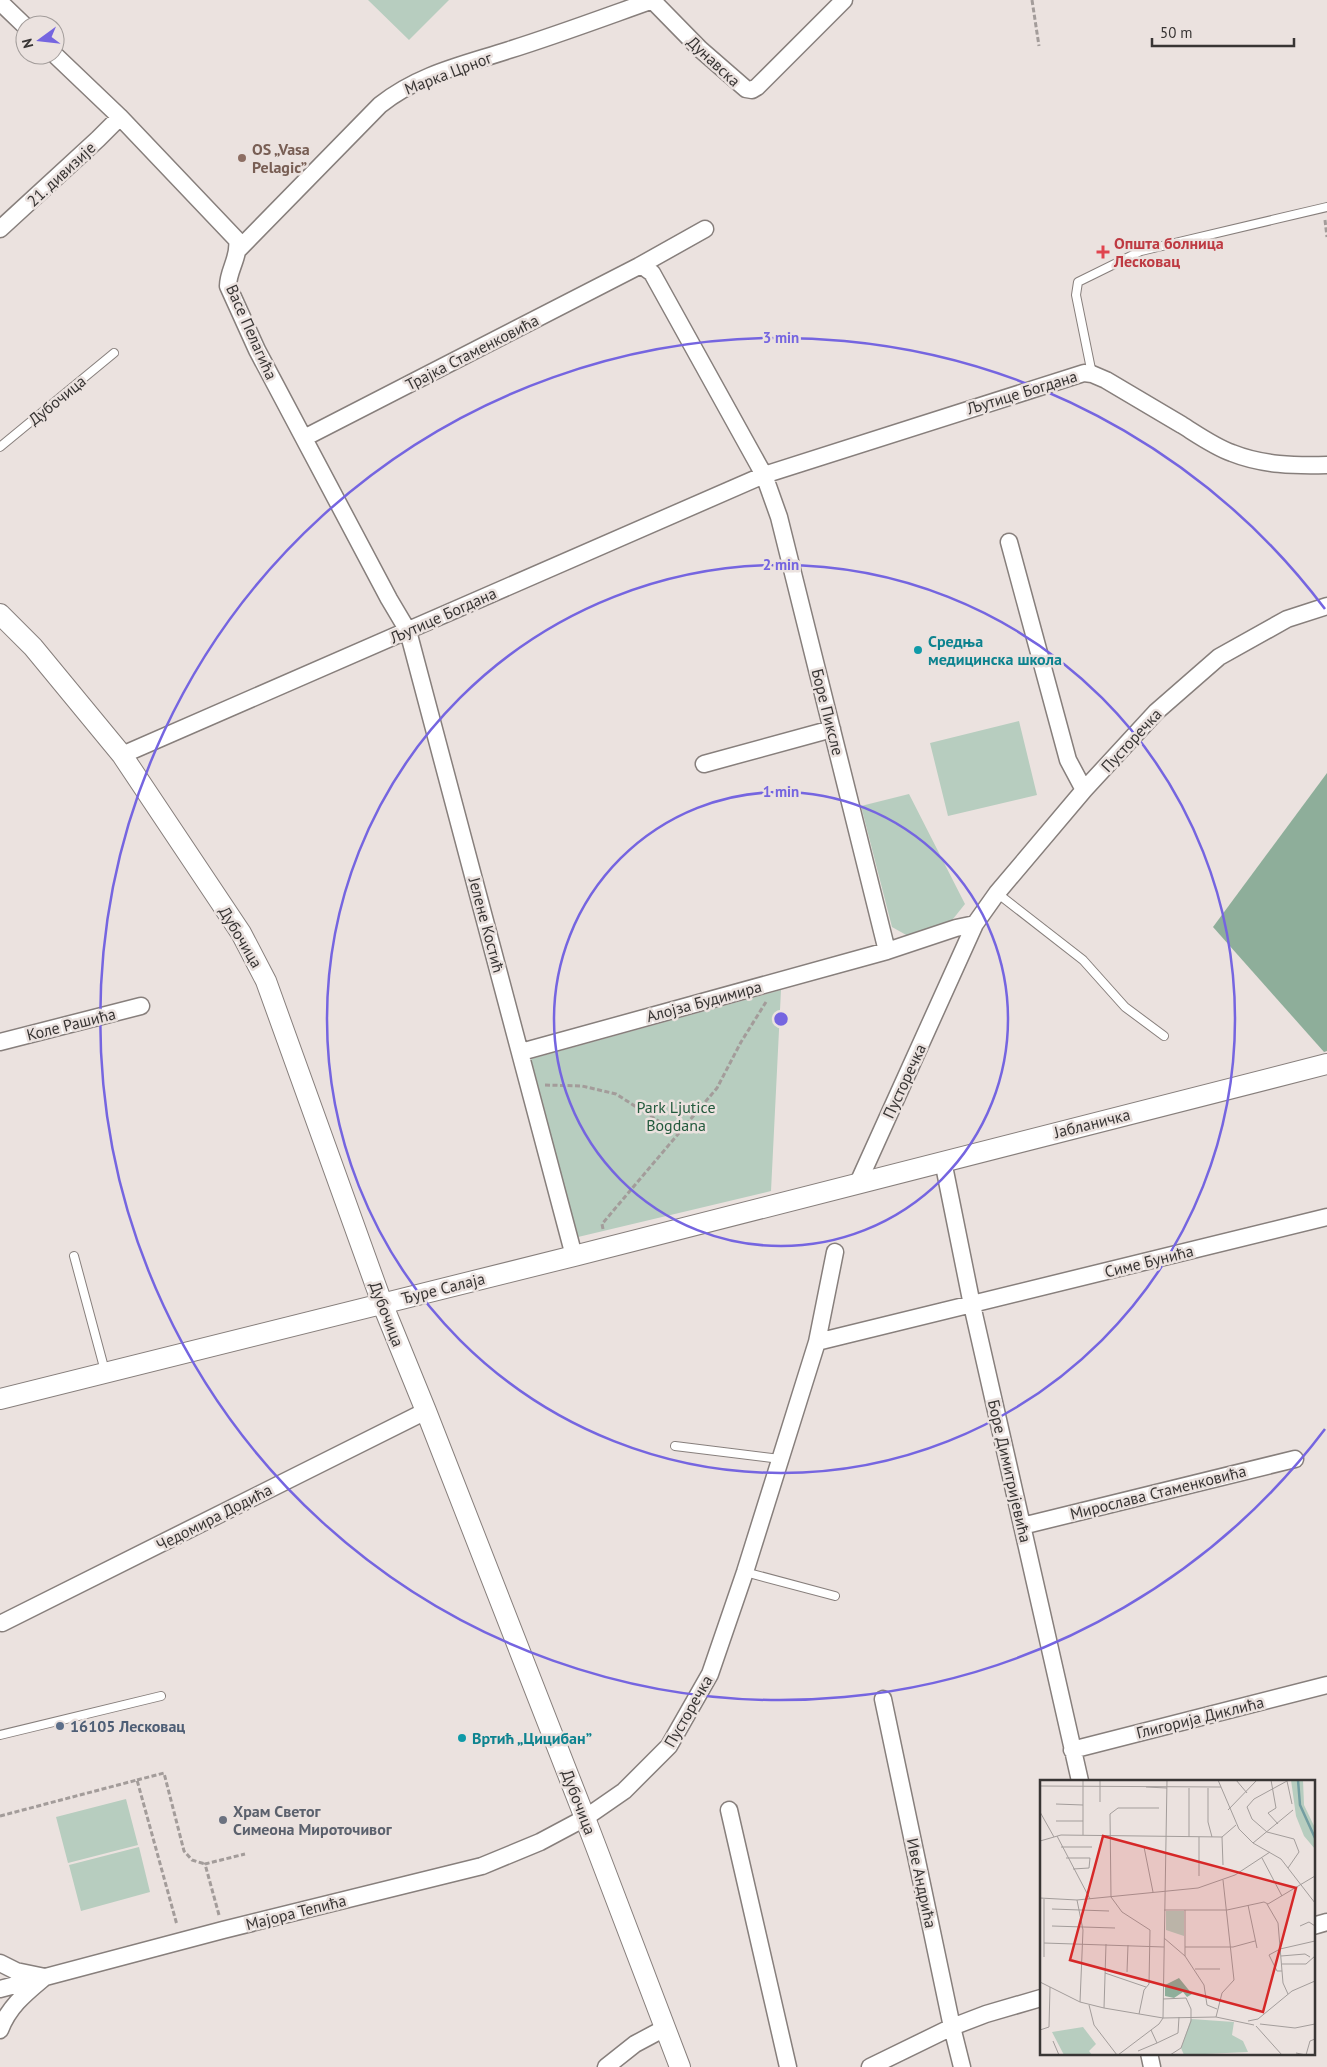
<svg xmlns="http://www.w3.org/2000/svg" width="1327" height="2067" viewBox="0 0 1327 2067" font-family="'PT Sans',sans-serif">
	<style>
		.green { fill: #b7cdbf }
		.forest { fill: #8eae9a }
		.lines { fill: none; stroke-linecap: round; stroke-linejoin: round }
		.service-casing { stroke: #877f7c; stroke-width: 10 }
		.minor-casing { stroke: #877f7c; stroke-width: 19 }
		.tertiary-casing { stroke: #877f7c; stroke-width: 22 }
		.path { stroke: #a39c9a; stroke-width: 3; stroke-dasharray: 5 2.5; stroke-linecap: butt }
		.service { stroke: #fff; stroke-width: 8 }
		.minor { stroke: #fff; stroke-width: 16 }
		.tertiary { stroke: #fff; stroke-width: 20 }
		.ring { fill: none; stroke: #7565e0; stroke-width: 2.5 }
		.education-dot { fill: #8d6e63; stroke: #ebe2df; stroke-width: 2 }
		.health-dot { fill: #e0444e; stroke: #ebe2df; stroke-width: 2 }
		.culture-dot { fill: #0f9aa8; stroke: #ebe2df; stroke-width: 2 }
		.service-dot { fill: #5c6f8a; stroke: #ebe2df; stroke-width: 2 }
		.worship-dot { fill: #6b7280; stroke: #ebe2df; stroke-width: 2 }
		.labels { text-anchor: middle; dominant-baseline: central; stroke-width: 5; stroke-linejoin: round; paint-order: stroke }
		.street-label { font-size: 16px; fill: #383534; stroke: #ebe2df }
		.education-label { font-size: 16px; font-weight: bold; fill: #785e54; stroke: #ebe2df; text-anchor: start }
		.health-label { font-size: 16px; font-weight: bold; fill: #be3a42; stroke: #ebe2df; text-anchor: start }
		.culture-label { font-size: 16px; font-weight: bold; fill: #0d838f; stroke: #ebe2df; text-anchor: start }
		.park-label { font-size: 16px; fill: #235a3d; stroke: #ebe2df }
		.service-label { font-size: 16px; font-weight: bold; fill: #4e5e75; stroke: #ebe2df; text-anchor: start }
		.worship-label { font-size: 16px; font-weight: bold; fill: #5b616d; stroke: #ebe2df; text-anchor: start }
		.inset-river { fill: none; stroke: #739da1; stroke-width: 2.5 }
		.inset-road { fill: none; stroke: #a39d9b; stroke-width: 1 }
		.view { fill: #d62828; fill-opacity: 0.15; stroke: #d62828; stroke-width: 2.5 }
		.inset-edge { fill: none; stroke: #383534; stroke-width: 2.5 }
		.centre { fill: #7565e0; stroke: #ebe2df; stroke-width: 2.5 }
		.ring-label { font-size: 15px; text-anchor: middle; font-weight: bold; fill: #7565e0; stroke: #ebe2df; stroke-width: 5; stroke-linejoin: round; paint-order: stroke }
	</style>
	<rect width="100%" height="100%" fill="#ebe2df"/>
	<!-- green -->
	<path class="green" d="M368,0H449L409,40Z
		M1019,721L1037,795L948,816L930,743Z
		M909,794L965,904L949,924L908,936L892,927L861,806Z
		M781,990L771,1191L578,1237L531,1059Z
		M126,1799L138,1845L68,1863L56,1817Z
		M139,1847L150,1892L81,1911L69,1865Z"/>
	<!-- forest -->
	<path class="forest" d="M1327,773V1051L1324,1052L1213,927Z"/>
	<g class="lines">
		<!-- service casing -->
		<g class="service-casing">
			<path id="service" d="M1092,374L1076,295L1078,282L1141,251L1327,207
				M0,447L114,353
				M997,893L1083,960L1125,1007L1164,1036
				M74,1256L105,1371
				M675,1446L780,1459
				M745,1572L835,1596
				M0,1735L161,1696"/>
		</g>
		<!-- minor casing -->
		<g class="minor-casing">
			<path id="minor" d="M652,0L700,49L746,89L752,90L757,87L844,0
				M0,2L25,26
				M55,55L120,117L237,240C240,257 228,270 228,286L257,350L389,599L408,631L574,1256
				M0,229L98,139L120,117
				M239,249L380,105C419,74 463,65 509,50C557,35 605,17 653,0
				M639,266L645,268L652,273L764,475L779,517L887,951
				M304,438L639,266L705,229
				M1009,542L1068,760L1084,790
				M122,755L764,475L1084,373L1092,374L1106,380C1131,395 1157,410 1182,425C1198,435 1215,447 1232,453C1262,465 1295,466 1327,465
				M704,764L832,729
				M0,1042L141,1006
				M521,1052L887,951L956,928L975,924L997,893L1084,790L1156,712L1219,657L1287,619L1327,606
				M943,1161L972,1305L1080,1781
				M858,1183L975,924
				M817,1342L835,1252
				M1022,1526L1295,1459
				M2,1623L426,1411
				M883,1699L952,2027L962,2067
				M1072,1750L1327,1685
				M729,1810L788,2067
				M1313,1926L1327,1922
				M0,1963L16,1971L45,1977C26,1993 9,2006 0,2030
				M0,1989L223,1930L482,1866L540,1842L585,1818L624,1791L669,1746L710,1674L745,1572L817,1342L1327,1217
				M1149,2053L1152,2067
				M606,2067L635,2044L665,2028
				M870,2067L952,2027L986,2014L1041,1998"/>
		</g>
		<!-- tertiary casing -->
		<g class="tertiary-casing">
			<path id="tertiary" d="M0,614L33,647L122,755L241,933L266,981L382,1303L426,1411L585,1818L680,2067
				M0,1399L574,1256L1327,1064"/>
		</g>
		<!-- path -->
		<path class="path" d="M1032,0L1039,46
			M1325,220L1327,237
			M545,1085L582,1086L616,1094L679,1134
			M603,1229L602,1224L717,1088L741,1042L766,1002
			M137,1780L164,1773L184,1851L192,1860L205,1864
			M0,1816L137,1780L177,1925
			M219,1915L205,1864L245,1854"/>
		<!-- service -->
		<use href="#service" class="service"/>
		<!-- minor -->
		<use href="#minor" class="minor"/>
		<!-- tertiary -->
		<use href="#tertiary" class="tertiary"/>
	</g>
	<!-- distance rings -->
	<g class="ring">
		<circle cx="781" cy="1019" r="227"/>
		<circle cx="781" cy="1019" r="454"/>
		<path d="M1325 1429A681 681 0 1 1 1325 609"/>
	</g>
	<!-- markers -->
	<circle class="education-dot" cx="242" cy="158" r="5"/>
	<path class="health-dot" d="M1100.5 244.5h5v5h5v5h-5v5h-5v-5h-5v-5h5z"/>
	<g class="culture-dot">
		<circle cx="918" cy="650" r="5"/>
		<circle cx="462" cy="1738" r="5"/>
	</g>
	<circle class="service-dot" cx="60" cy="1726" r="5"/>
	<circle class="worship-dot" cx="223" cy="1820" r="5"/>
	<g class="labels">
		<!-- street labels -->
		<g class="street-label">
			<text transform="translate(714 61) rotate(43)">Дунавска</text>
			<text transform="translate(448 73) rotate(-21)">Марка Црног</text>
			<text transform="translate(61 174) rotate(-43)">21. дивизије</text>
			<text transform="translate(252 332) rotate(66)">Васе Пелагића</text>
			<text transform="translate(472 352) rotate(-27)">Трајка Стаменковића</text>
			<text transform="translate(1022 392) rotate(-17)">Љутице Богдана</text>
			<text transform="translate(57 400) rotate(-39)">Дубочица</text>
			<text transform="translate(443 615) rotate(-24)">Љутице Богдана</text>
			<text transform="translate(828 712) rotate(76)">Боре Пиксле</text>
			<text transform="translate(1131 740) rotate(-47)">Пусторечка</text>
			<text transform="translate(487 925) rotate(75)">Јелене Костић</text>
			<text transform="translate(241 937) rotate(59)">Дубочица</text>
			<text transform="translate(704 1001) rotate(-15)">Алојза Будимира</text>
			<text transform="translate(71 1024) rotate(-14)">Коле Рашића</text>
			<text transform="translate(904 1081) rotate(-65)">Пусторечка</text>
			<text transform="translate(1092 1123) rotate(-14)">Јабланичка</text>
			<text transform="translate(1149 1261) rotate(-14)">Симе Бунића</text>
			<text transform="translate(443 1288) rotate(-14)">Ђуре Салаја</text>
			<text transform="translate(387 1314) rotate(69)">Дубочица</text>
			<text transform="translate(1010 1471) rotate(77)">Боре Димитријевића</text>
			<text transform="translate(1158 1492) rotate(-14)">Мирослава Стаменковића</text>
			<text transform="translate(214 1517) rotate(-27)">Чедомира Додића</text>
			<text transform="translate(688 1711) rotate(-60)">Пусторечка</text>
			<text transform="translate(1200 1717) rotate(-14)">Глигорија Диклића</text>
			<text transform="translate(579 1802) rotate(69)">Дубочица</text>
			<text transform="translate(922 1883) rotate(78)">Иве Андрића</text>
			<text transform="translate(296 1912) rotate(-14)">Мајора Тепића</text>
		</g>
		<!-- education labels -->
		<g class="education-label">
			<text x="252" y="149">OS „Vasa<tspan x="252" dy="18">Pelagic”</tspan></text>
		</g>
		<!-- health labels -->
		<g class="health-label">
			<text x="1114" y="243">Општа болница<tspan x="1114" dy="18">Лесковац</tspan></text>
		</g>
		<!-- culture labels -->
		<g class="culture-label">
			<text x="928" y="641">Средња<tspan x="928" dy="18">медицинска школа</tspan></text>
			<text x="472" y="1738">Вртић „Цицибан”</text>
		</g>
		<!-- park labels -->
		<g class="park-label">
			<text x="676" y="1107">Park Ljutice<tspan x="676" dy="18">Bogdana</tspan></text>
		</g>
		<!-- service labels -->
		<g class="service-label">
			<text x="70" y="1726">16105 Лесковац</text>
		</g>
		<!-- worship labels -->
		<g class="worship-label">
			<text x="233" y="1811">Храм Светог<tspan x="233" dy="18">Симеона Мироточивог</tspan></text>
		</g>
	</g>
	<!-- overview -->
	<g transform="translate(1040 1780)">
		<rect width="275" height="275" fill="#ebe2df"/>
		<path d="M251,0H263L264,25L275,48V69L264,56L256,36ZM126,131H144V156L126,150ZM151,239L194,242L192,255L203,261L208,272L144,275L141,268ZM43,247L56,264L49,271L52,275H24L12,252Z" fill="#b7cdbf"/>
		<path d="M139,198L152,214L147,217L143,212L134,218L125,216V205Z" fill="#8eae9a"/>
		<path class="inset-river" d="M258,0L260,25L275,58"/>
		<path class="inset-road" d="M178,0L199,49L213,63L241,79L275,123M196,0L207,13M231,0L236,28L228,33L238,44M0,6L181,7M106,7L127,8M168,8V42L172,57M60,22V0M16,24L43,25M188,30L217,0M0,32L14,57M16,41H43M43,55V0M17,56L50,119M149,57V8M182,57L183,85M0,61L21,55L182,57L196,45M213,63L253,30M21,67H52M104,67L113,112M26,78H50L49,88L33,89M222,78L242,116M248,88L259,72L254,59L227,52L212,39L207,27L214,19L247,1L252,24M159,96V57M0,118L37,120L158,108L195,95L230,72M37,120L43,150L40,222M227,124L238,143L243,203L248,214M208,125L217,168M12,129L69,131M124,130H187L224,122L228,124L275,96M145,130V176L164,205L167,225L177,229M12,146L75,148M260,146L269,142L275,146M124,158L145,176M4,163L124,167M145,167H193L215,161M241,176L265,174L270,177M4,177V119M242,184H266L275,176M155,189H180M242,191H237L229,175L240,169L275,161M87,192L88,165M65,193L106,207M0,202L40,222L64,228L123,238L176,237L214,245M123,219L146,218L151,229V241L141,268L130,275M49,225L54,245L77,275M64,228L66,164M99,234L104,210L109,204L110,150L82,132L71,117L70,34L78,28H119M176,237L182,213L194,200L183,100M123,238L127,0M208,241L218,239L252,211L275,201M220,244L255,248L275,244M216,246L242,275M0,250L9,247L10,207M13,261L19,275M117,263L138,253L139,237M98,271L117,263L111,250M256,273L266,275L270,261L275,259M78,275L119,244L123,238M175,275H212"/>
		<path class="view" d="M63,56L256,108L223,232L30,180Z"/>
		<rect width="275" height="275" class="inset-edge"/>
	</g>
	<circle cx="781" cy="1019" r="8" class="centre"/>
	<g class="ring-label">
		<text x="781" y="343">3 min</text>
		<text x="781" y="570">2 min</text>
		<text x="781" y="797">1 min</text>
	</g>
	<!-- north arrow -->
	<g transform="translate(40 40) rotate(255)"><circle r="24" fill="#ebe2df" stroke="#a39d9b"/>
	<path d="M0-4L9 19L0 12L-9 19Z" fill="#7565e0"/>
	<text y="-8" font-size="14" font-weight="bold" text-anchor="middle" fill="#383534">N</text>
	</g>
	<!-- scale -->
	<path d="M1152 38v8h142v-8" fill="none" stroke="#383534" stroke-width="2.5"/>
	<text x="1160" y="38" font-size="15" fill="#383534" stroke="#ebe2df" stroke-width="4" paint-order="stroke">50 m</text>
</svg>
